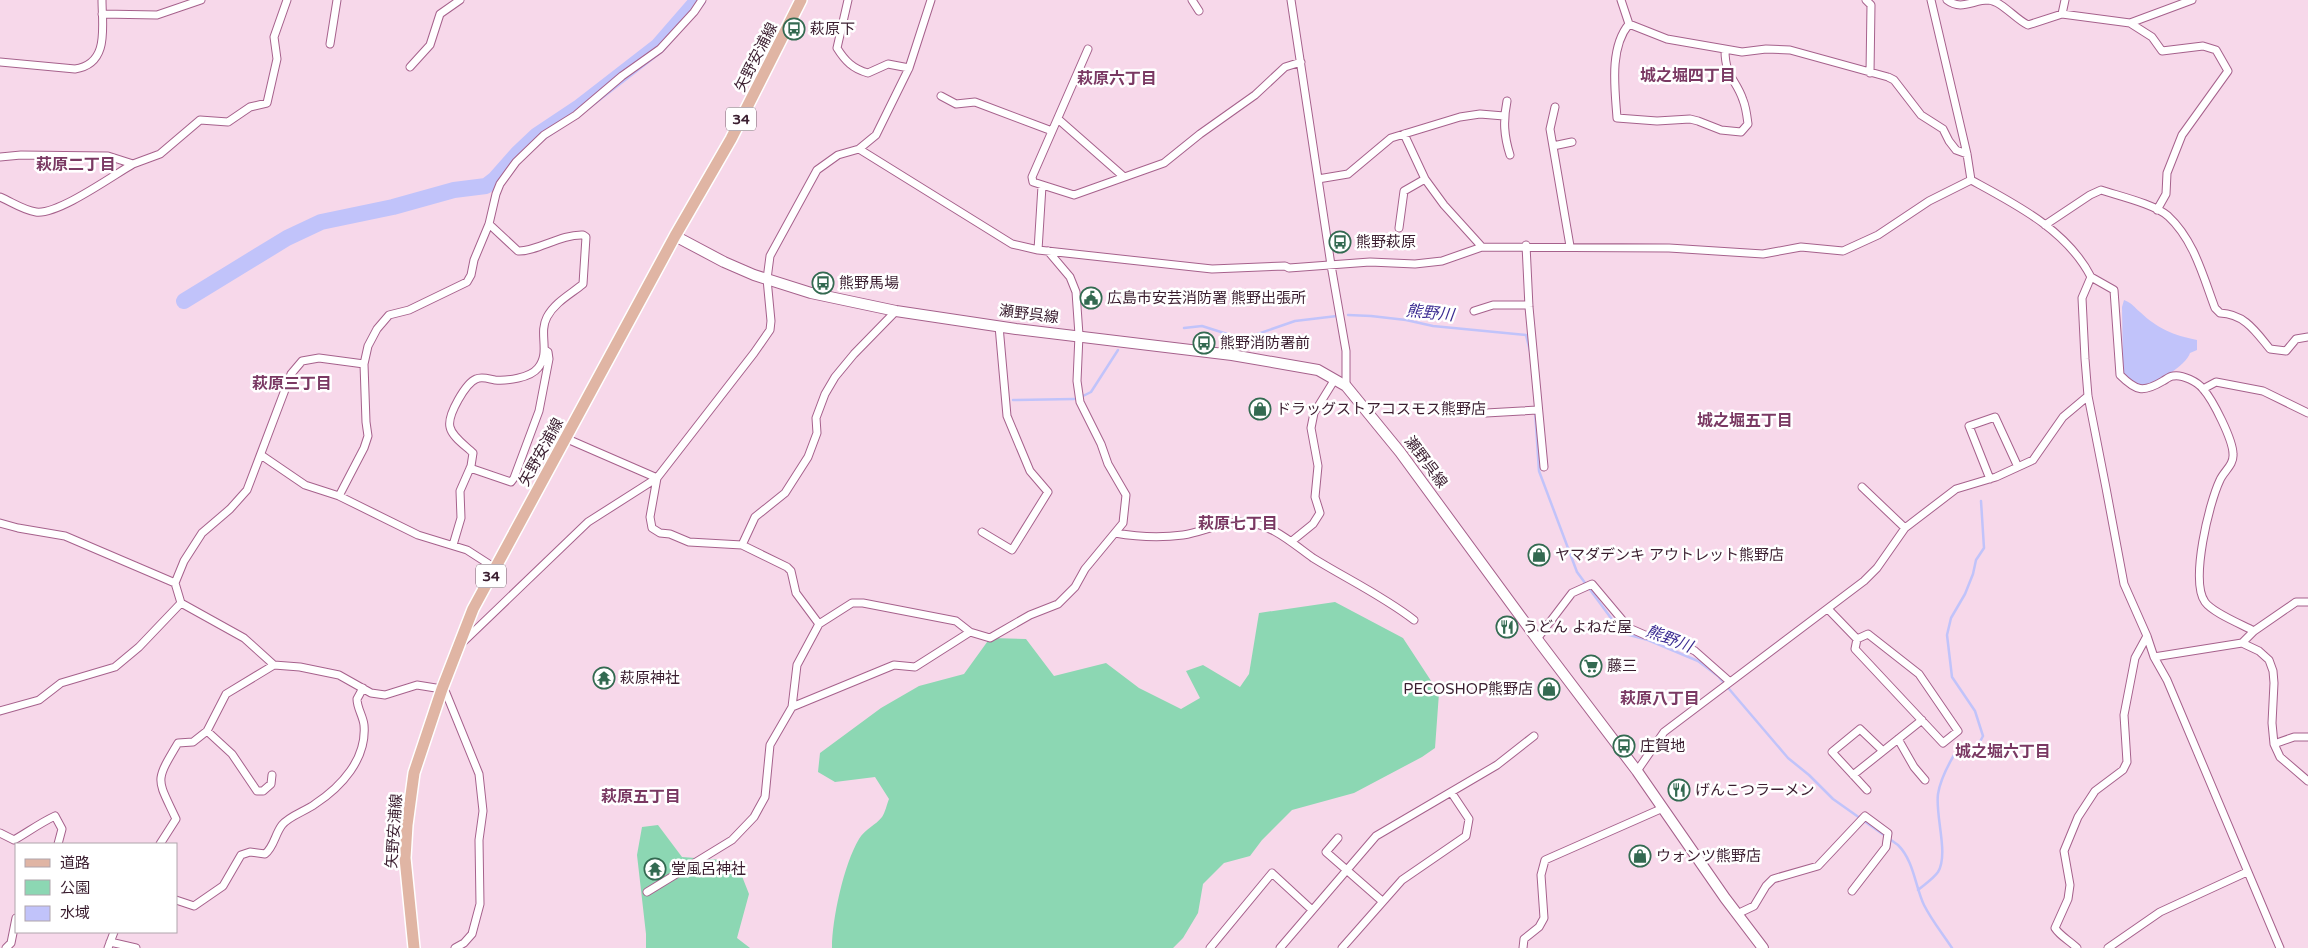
<svg xmlns="http://www.w3.org/2000/svg" width="2308" height="948" viewBox="0 0 2308 948" font-family="'Varela Round','Noto Sans JP',sans-serif">
	<style>
		.green { fill: #8cd7b3 }
		.water { fill: #c1c3fa }
		.lines { fill: none; stroke-linecap: round; stroke-linejoin: round }
		.stream { stroke: #c1c3fa; stroke-width: 2.5 }
		.river { stroke: #c1c3fa; stroke-width: 16 }
		.street-casing { stroke: #a6618c; stroke-width: 9 }
		.secondary-casing { stroke: #a6618c; stroke-width: 12 }
		.primary-casing { stroke: #fff; stroke-width: 14 }
		.street { stroke: #fff; stroke-width: 7 }
		.secondary { stroke: #fff; stroke-width: 10 }
		.primary { stroke: #e0b5a4; stroke-width: 11 }
		.labels { text-anchor: middle; dominant-baseline: central; stroke-width: 5; stroke-linejoin: round; paint-order: stroke }
		.shield { fill: #fff; stroke: #75616d; stroke-width: 1 }
		.shield-label { font-size: 14px; font-weight: bold; fill: #3a1d2f }
		.poi-label { font-size: 15px; fill: #3a1d2f; stroke: #fff; text-anchor: start }
		.street-label { font-size: 15px; fill: #3a1d2f; stroke: #fff }
		.neighbourhood-label { font-size: 16px; font-weight: bold; fill: #7a3963; stroke: #fff }
		.water-label { font-size: 16px; font-style: italic; fill: #3b2c92; stroke: #fff }
	</style>
	<rect width="100%" height="100%" fill="#f7d8ea"/>
	<!-- green -->
	<path class="green" d="M1335,602L1403,638L1439,693L1435,748L1422,757L1354,793L1292,810L1262,840L1250,856L1224,863L1203,884L1198,913L1183,938L1173,948H832C832,919 844,864 859,839C865,829 876,825 882,817C885,813 887,804 889,799L875,777L835,782L818,772L820,753L881,708L919,686L964,674L990,638L1026,639L1054,676L1106,663L1139,688L1181,709L1200,698L1186,671L1203,665L1240,687L1249,674L1259,613Z
		M658,825L682,857L736,861L749,894L737,938L750,948H646V934L637,855L642,827Z"/>
	<!-- water -->
	<path class="water" d="M2124,300C2132,303 2134,307 2140,312C2158,329 2173,335 2197,340V350L2190,353C2187,365 2153,386 2141,386C2132,386 2126,378 2123,371L2122,307Z"/>
	<g class="lines">
		<!-- stream -->
		<path class="stream" d="M1348,315L1371,316L1406,320L1433,326L1526,335L1530,351
			M1184,328L1202,326L1243,339L1295,321L1337,316
			M1083,396L1091,392L1118,350
			M1013,400L1074,399
			M1535,411L1539,471L1577,572L1622,633L1648,640L1698,661L1718,676L1788,758L1809,775L1833,799L1898,845C1914,861 1915,886 1924,905C1932,921 1943,934 1952,948
			M1918,890C1925,884 1933,879 1938,872C1949,854 1935,816 1938,794C1940,781 1947,767 1954,755L1974,753L1983,736L1975,711L1952,677L1947,635L1951,618L1965,594L1973,574L1976,560L1984,548L1981,501"/>
		<!-- river -->
		<path class="river" d="M184,301L287,238L321,222L393,207L454,190L486,186L495,179L518,153L536,136L578,108L658,46L698,0"/>
		<!-- street casing -->
		<g class="street-casing">
			<path id="street" d="M848,0L837,48C845,61 853,69 868,73L888,64L909,68
				M1192,0L1199,11
				M1291,0L1331,265L1346,351V386
				M1621,0L1629,24L1667,39L1742,52L1766,49L1790,50L1888,77L1894,80L1921,115L1943,129L1949,141L1956,150L1967,154
				M1866,0L1871,5L1870,73
				M1931,0L1967,154L1971,180C2015,204 2067,230 2091,277L2082,298L2085,359L2088,396L2106,488L2124,584L2147,636L2154,657L2167,680L2280,948
				M1947,0C1961,11 1973,0 1988,0C2002,1 2015,19 2028,25L2062,14L2130,23L2152,37L2162,51L2203,46L2216,50L2228,71L2182,135L2167,173L2166,194L2157,210
				M102,14L157,15L201,0
				M2062,14L2065,0
				M2130,23L2192,0
				M1629,24C1609,48 1615,89 1617,118L1657,121L1690,119L1698,121L1721,130L1741,132L1748,124C1747,116 1746,107 1743,100C1736,79 1725,77 1725,50
				M330,44L337,0
				M1088,49L1032,177L1033,182L1074,195L1164,163L1200,134L1255,95L1285,67L1301,62
				M0,62L75,69C110,64 102,26 102,0
				M410,67L430,45L440,14L460,0
				M941,96L956,104L975,102L1052,131
				M1507,101C1503,121 1504,136 1510,155
				M1555,107L1550,129L1570,246
				M1058,119L1124,177
				M1404,134L1425,179L1444,205L1482,247
				M1553,146L1572,142
				M859,149L1012,244L1038,250L1212,269L1285,266L1289,268L1370,262L1415,264L1442,261L1482,247L1669,248L1763,254L1801,247L1843,251L1878,235L1929,201L1971,180
				M0,157L21,155L108,156L133,164L160,154L200,120L228,122L250,107L267,103L277,59L274,37L287,0
				M1318,179L1348,174L1391,138L1460,117L1480,114L1504,116
				M0,197C12,202 23,210 36,212C58,215 112,176 133,164
				M2045,225L2090,195L2101,190C2119,196 2154,204 2168,216C2194,240 2203,276 2215,308L2220,313C2245,314 2256,332 2270,349L2286,351L2296,339L2308,337
				M1399,228L1404,191L1425,179
				M1526,245L1529,307L1544,467
				M1038,250L1042,186
				M2091,277L2114,290L2120,375C2136,391 2143,393 2163,381C2165,380 2170,376 2173,376C2182,374 2198,382 2203,389C2213,400 2233,440 2233,454C2234,465 2224,471 2220,480C2209,503 2190,581 2205,602C2213,613 2241,624 2254,631
				M1474,311L1493,305H1529
				M364,364L319,358L302,361L291,374L247,490L230,509L202,533L184,561L175,583L181,603L244,638L274,665L300,667L339,675L371,693L385,695L417,685L442,689L446,693L479,774L483,811L479,840L480,904L472,934L464,943L455,948
				M2203,389L2216,382L2263,391L2308,413
				M1486,413L1537,410
				M565,438L657,478
				M261,455L305,485L339,496L418,535L467,550L495,568
				M470,468L511,482L514,478L539,411L549,359L548,352L545,350
				M657,478L650,517L652,528L660,533L670,534L689,542L742,545L787,567L791,571L796,593L819,624
				M1990,479L1969,426L1995,417L2018,467
				M1862,487L1905,528
				M339,496L364,448L368,436L366,422L364,364L368,346L377,329L389,315L409,310L467,282L471,275L474,260L489,224L496,194L500,184L516,162L544,135L576,115L622,76L660,49L694,12L702,0
				M0,523L18,528L65,536L175,583
				M982,532L1012,550L1048,492L1030,471L1007,416L999,326
				M1115,533C1138,537 1160,538 1183,535C1203,532 1223,521 1243,522C1271,523 1292,543 1313,558C1347,579 1383,596 1414,620
				M1292,541L1313,524L1320,513L1315,497L1318,466L1311,428L1314,413L1335,379
				M453,545L461,518L460,491L471,466L473,453C466,446 452,437 450,427C447,415 466,383 476,379C482,376 489,379 495,380C507,381 530,378 538,368C551,352 538,334 547,317C555,302 571,294 583,284L586,237L583,235C561,234 536,252 518,251L489,224
				M742,545L755,517L785,493L808,457L817,433L816,418L825,394L835,377L854,354L896,311
				M1828,609L1857,639L1868,634L1919,674L1958,731L1943,743L1855,649L1857,639
				M1537,639L1572,593L1592,584L1629,628L1645,635L1667,637L1695,651L1729,681
				M2242,643L2254,631L2296,602H2308
				M461,644L588,522L657,478L754,353L770,330L771,321L767,279L770,256L817,170L838,155L859,149L876,135L909,68L931,0
				M2154,657L2242,643L2259,651L2269,660L2273,671L2274,683L2272,723L2274,744L2280,757L2308,781
				M792,707L894,665L915,667L970,632
				M0,711L39,700L61,683L115,667L139,647L181,603
				M207,731L232,754L257,791H263L271,784L272,775
				M1898,739L1914,767L1925,780
				M2274,744L2294,737H2308
				M1637,771L1664,732L1864,581L1877,568L1905,528L1956,489L1996,477L2033,460L2063,417L2088,396
				M1853,775L1922,720
				M1867,790L1832,752L1860,729L1883,751
				M0,833L14,840C28,832 40,823 55,816L62,829L58,844
				M1338,838L1326,852L1382,901
				M160,844L176,819C157,778 154,783 178,743L193,742L207,731L226,694L274,665
				M647,892L732,840L754,817L765,797L770,745L792,707L797,665L819,624L852,603H863L956,621L970,632L990,638L1030,615L1058,604L1075,587L1085,569L1123,523L1126,495L1108,464L1101,444L1080,402L1077,381L1079,335L1076,292L1070,277L1048,251
				M176,900L194,906L223,886L241,855L250,852L265,854C274,847 275,834 282,825C289,816 306,811 315,804C341,787 367,759 364,725C363,716 357,708 357,699L363,688
				M1737,914L1754,906L1766,886L1773,879L1818,866L1865,816L1888,833L1886,847L1852,891
				M110,942L136,948
				M6,948L11,943L16,918
				M108,948L114,932
				M1210,948L1272,873L1311,909
				M1280,948L1376,836L1497,765L1534,736
				M1342,948L1402,880L1466,836L1469,819L1451,792
				M1523,948L1524,939L1539,927L1544,918L1541,875L1545,860L1663,808
				M2077,948C2070,941 2060,936 2055,928L2068,899L2070,885L2064,851L2078,817L2095,791L2123,770L2127,762L2124,715L2135,658L2147,636
				M2108,948L2160,912L2247,872"/>
		</g>
		<!-- secondary casing -->
		<g class="secondary-casing">
			<path id="secondary" d="M675,236L724,262L754,275L811,293L896,311L1016,329L1232,355L1318,370L1346,386L1400,452L1540,643L1637,771L1725,898L1763,948"/>
		</g>
		<!-- primary casing -->
		<g class="primary-casing">
			<path id="primary" d="M414,948L405,858L407,825L414,773L442,689L473,609L675,236L731,139L801,0"/>
		</g>
		<!-- street -->
		<use href="#street" class="street"/>
		<!-- secondary -->
		<use href="#secondary" class="secondary"/>
		<!-- primary -->
		<use href="#primary" class="primary"/>
	</g>
	<!-- icons -->
	<defs>
		<g id="bus-ring" transform="scale(1.125)"><circle r="9.5" fill="#fff" stroke="#336a51" stroke-width="1.5"/><path d="M-5-6H5V4H4V6H2V4H-2V6H-4V4H-5ZM-3.5-4V0h7V-4ZM-3.5 1.2v1.5H-2V1.2ZM2 1.2v1.5H3.5V1.2Z" fill="#336a51"/></g>
		<g id="civic-ring" transform="scale(1.125)"><circle r="9.5" fill="#fff" stroke="#336a51" stroke-width="1.5"/><path d="M-.6-6.5H3V-4.5H.6V-3L4-1V1h2V6H-6V1h2V-1L-.6-3ZM-1.2 2.5V6h2.4V2.5Z" fill="#336a51"/></g>
		<g id="shop-ring" transform="scale(1.125)"><circle r="9.5" fill="#fff" stroke="#336a51" stroke-width="1.5"/><path d="M-5-2.5h2.3a2.7 3.5 0 0 1 5.4 0H5L5.5 6h-11ZM-1.5-2.5h3a1.5 2.3 0 0 0-3 0Z" fill="#336a51"/></g>
		<g id="restaurant-ring" transform="scale(1.125)"><circle r="9.5" fill="#fff" stroke="#336a51" stroke-width="1.5"/><path d="M-5-6h1v4h1v-4h1v4h1v-4h1v5L-1.5 .5V6h-2V.5L-5-1ZM5-6V6H3V1.5H1.5Q1.5-4 5-6Z" fill="#336a51"/></g>
		<g id="supermarket-ring" transform="scale(1.125)"><circle r="9.5" fill="#fff" stroke="#336a51" stroke-width="1.5"/><path d="M-6-5.5h2.5l.6 2H6L4.5 2H-2.5L-4.4-4H-6ZM-1.5 3.2a1.3 1.3 0 1 0 .1 0ZM3 3.2a1.3 1.3 0 1 0 .1 0Z" fill="#336a51"/></g>
		<g id="temple-ring" transform="scale(1.125)"><circle r="9.5" fill="#fff" stroke="#336a51" stroke-width="1.5"/><path d="M0-6L5-2H3V0L6.5 2.5H4V6H1.5V3h-3V6H-4V2.5H-6.5L-3 0V-2H-5Z" fill="#336a51"/></g>
	</defs>
	<g fill-rule="evenodd">
		<use href="#bus-ring" x="794" y="29"/>
		<use href="#bus-ring" x="1340" y="242"/>
		<use href="#bus-ring" x="823" y="283"/>
		<use href="#civic-ring" x="1091" y="298"/>
		<use href="#bus-ring" x="1204" y="343"/>
		<use href="#shop-ring" x="1260" y="409"/>
		<use href="#shop-ring" x="1539" y="555"/>
		<use href="#restaurant-ring" x="1507" y="627"/>
		<use href="#supermarket-ring" x="1591" y="666"/>
		<use href="#temple-ring" x="604" y="678"/>
		<use href="#shop-ring" x="1549" y="689"/>
		<use href="#bus-ring" x="1624" y="746"/>
		<use href="#restaurant-ring" x="1679" y="790"/>
		<use href="#shop-ring" x="1640" y="856"/>
		<use href="#temple-ring" x="655" y="869"/>
	</g>
	<g class="labels">
		<!-- shield labels -->
		<g class="shield">
			<rect x="726" y="107.5" width="30" height="23" rx="4"/>
			<rect x="476" y="564.5" width="30" height="23" rx="4"/>
		</g>
		<g class="shield-label">
			<text x="741" y="119">34</text>
			<text x="491" y="576">34</text>
		</g>
		<!-- poi labels -->
		<g class="poi-label">
			<text x="810" y="29">萩原下</text>
			<text x="1356" y="242">熊野萩原</text>
			<text x="839" y="283">熊野馬場</text>
			<text x="1107" y="298">広島市安芸消防署 熊野出張所</text>
			<text x="1220" y="343">熊野消防署前</text>
			<text x="1276" y="409">ドラッグストアコスモス熊野店</text>
			<text x="1555" y="555">ヤマダデンキ アウトレット熊野店</text>
			<text x="1523" y="627">うどん よねだ屋</text>
			<text x="1607" y="666">藤三</text>
			<text x="620" y="678">萩原神社</text>
			<text x="1533" y="689" text-anchor="end">PECOSHOP熊野店</text>
			<text x="1640" y="746">庄賀地</text>
			<text x="1695" y="790">げんこつラーメン</text>
			<text x="1656" y="856">ウォンツ熊野店</text>
			<text x="671" y="869">堂風呂神社</text>
		</g>
		<!-- street labels -->
		<g class="street-label">
			<text transform="translate(756 57) rotate(-63)">矢野安浦線</text>
			<text transform="translate(1029 314) rotate(7)">瀬野呉線</text>
			<text transform="translate(541 452) rotate(-61)">矢野安浦線</text>
			<text transform="translate(1426 462) rotate(53)">瀬野呉線</text>
			<text transform="translate(394 831) rotate(-86)">矢野安浦線</text>
		</g>
		<!-- neighbourhood labels -->
		<g class="neighbourhood-label">
			<text x="1688" y="76">城之堀四丁目</text>
			<text x="1117" y="79">萩原六丁目</text>
			<text x="76" y="165">萩原二丁目</text>
			<text x="292" y="384">萩原三丁目</text>
			<text x="1745" y="421">城之堀五丁目</text>
			<text x="1238" y="524">萩原七丁目</text>
			<text x="1660" y="699">萩原八丁目</text>
			<text x="2003" y="752">城之堀六丁目</text>
			<text x="641" y="797">萩原五丁目</text>
		</g>
		<!-- water labels -->
		<g class="water-label">
			<text transform="translate(1430 313) rotate(6)">熊野川</text>
			<text transform="translate(1669 639) rotate(21)">熊野川</text>
		</g>
	</g>
	<!-- legend -->
	<rect x="15" y="843" width="162" height="90" fill="#ffffff" stroke="#b0a5ac"/>
	<rect x="25" y="859" width="25" height="8" fill="#e0b5a4" stroke="#b0a5ac"/>
	<text x="60" y="868" font-size="15" fill="#3a1d2f">道路</text>
	<rect x="25" y="880" width="25" height="15" fill="#8cd7b3" stroke="#b0a5ac"/>
	<text x="60" y="893" font-size="15" fill="#3a1d2f">公園</text>
	<rect x="25" y="906" width="25" height="15" fill="#c1c3fa" stroke="#b0a5ac"/>
	<text x="60" y="918" font-size="15" fill="#3a1d2f">水域</text>
</svg>
